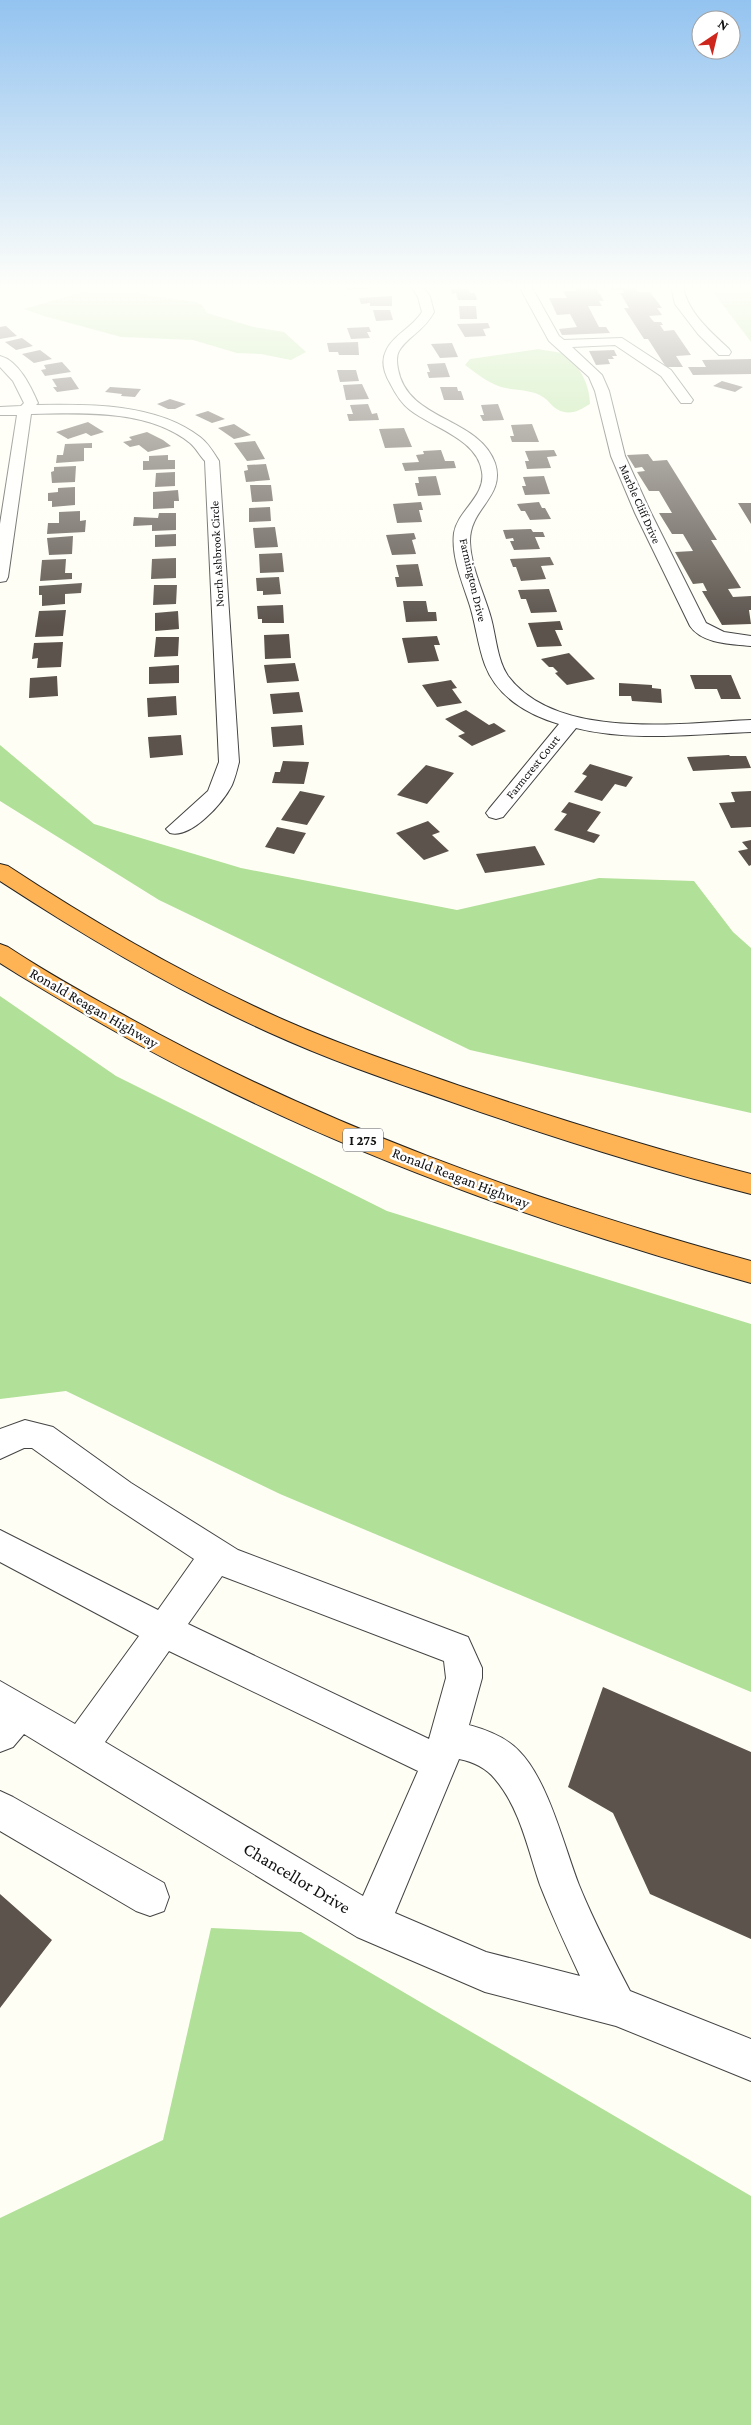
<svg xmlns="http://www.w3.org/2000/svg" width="751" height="2425" viewBox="0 0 751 2425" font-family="'Crimson Pro',serif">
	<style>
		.forest { fill: #b1e098 }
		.building { fill: #5b534c }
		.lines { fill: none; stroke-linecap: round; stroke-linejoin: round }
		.minor-casing { stroke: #444; stroke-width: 2 }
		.highway-casing { stroke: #222; stroke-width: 2 }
		.minor { fill: #fff; fill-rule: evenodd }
		.highway { fill: #feb354; fill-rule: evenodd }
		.labels { text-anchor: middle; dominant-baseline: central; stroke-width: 5; stroke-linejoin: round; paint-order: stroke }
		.far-street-label { font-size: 12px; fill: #111; stroke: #fff }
		.shield { fill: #fff; stroke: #585858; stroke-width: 1 }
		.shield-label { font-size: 14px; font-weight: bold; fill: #111 }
		.street-label { font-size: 15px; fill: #111; stroke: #fff }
		.near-street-label { font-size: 18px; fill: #111; stroke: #fff }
	</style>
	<rect width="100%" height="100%" fill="#fffef5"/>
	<!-- forest -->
	<path class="forest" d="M103,286H120L145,295L196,302L202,305L207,313L254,327L284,332L306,352L291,360L261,354L237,353L193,340L121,337L44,316L24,309Z
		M713,292H751V342Z
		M539,349C546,351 557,351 563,354C580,364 590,386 590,404C582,409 574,414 564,412C552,409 551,402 543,397C531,389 515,391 501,387C487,382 477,374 465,365L470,359Z
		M0,745L94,824L241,868L457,910L599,878L694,881L733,932L751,948V1113L470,1050L159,900L0,801Z
		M0,996L116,1076L387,1211L751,1324V1692L280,1494L66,1391L0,1399Z
		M211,1928L301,1932L751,2196V2425H0V2218L163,2140Z"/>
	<!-- building -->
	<path class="building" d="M345,286H366L367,289L346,290Z
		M574,286H595L604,301H599L602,306H588L599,327H606L610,333L562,335L559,329L577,327L570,314L557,315L549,298H567L563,291H577Z
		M608,286H633L638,292H650L662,308H657L662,315L649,316L654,322H661L663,325H660L664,331L674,330L691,355L676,356L683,367H666L648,339H644L624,308H629L620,293H625L622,290H610Z
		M451,289H469L470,293H475L477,300H458L456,293L452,294Z
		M392,296V306H370V303L361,304L359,298Z
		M459,306H476L477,319H460Z
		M373,310H390L393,320L376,321Z
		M488,323L490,328L483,329L486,336L465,337L457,324Z
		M6,326L17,336L0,339V327Z
		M369,327L371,332H367L370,338L351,339L347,328Z
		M22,338L33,346L16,350L5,342Z
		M358,342L359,355H339L338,352H329L327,343Z
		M452,343L458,357L440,358L431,344Z
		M40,350L52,359L34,363L22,354Z
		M614,350L617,356H612L614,359H608L610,364L596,365L589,351Z
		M751,359V374L693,375L688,367H706L702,360Z
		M62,362L71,372L45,376L41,370L46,369L44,365Z
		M445,363L450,377L429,378L427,372H430L427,364Z
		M337,370H356L359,381L340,382Z
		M71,377L79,389L57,392L53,387H57L52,379Z
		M722,381L743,387L735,392L713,386Z
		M362,384L369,399L346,400L343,385Z
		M110,387L141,389L135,397L121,396L122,394L105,392Z
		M440,387H457L458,391H461L464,400H444Z
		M170,399L186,404L175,409H168L157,404Z
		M368,404L372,414L377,413L379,420L349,421L347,414H353L350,405Z
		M498,404L504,420L483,421L480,415H484L481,405Z
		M208,411L225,419L212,423L195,415Z
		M88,422L104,432L91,436L86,433L68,439L56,432Z
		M234,424L251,435L234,439L218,428Z
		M532,424L539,442H512L510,436H514L511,425Z
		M404,428L412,447L385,448L379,429Z
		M147,432L163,440L171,446L148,452L139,445L130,447L123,442L132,440L129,437Z
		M255,441L265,459L247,461L234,443Z
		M92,443V448H84V461L56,463L57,455H63L65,444Z
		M441,450L445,461H454L456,468L405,471L402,463L419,462L416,455L424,454L423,451Z
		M554,450L557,456L547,457L551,468L527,469L525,461H529L525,451Z
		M648,454L653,461L667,460L717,540H711L741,588L728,589L733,597L751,596V610H749L751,624L722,625L702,591H707L703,583L693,584L675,552L693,551L683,534H672L659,513H672L659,491H649L637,472L645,471L642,467L635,468L627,455Z
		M168,455V460H175V469L143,470V461H149V456Z
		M266,464L270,480L246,482L244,471L248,470L247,465Z
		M76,466L75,482L52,483L51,472L54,471V467Z
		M175,472V486L155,487L156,473Z
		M436,476L441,495L418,496L415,483H419L418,477Z
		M544,476L550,494L525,495L522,486H526L523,477Z
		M250,485H271L273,501L252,502Z
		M75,487V505L52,507V501H48V493L58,492V488Z
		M178,490L179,501H174V508L153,509V492Z
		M421,502L423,510H419L422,522L397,523L393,504Z
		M539,502L542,508H545L551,519L530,520L525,511H521L517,504Z
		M738,503H751V524Z
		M270,507L271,521L249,522V508Z
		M80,511V521L86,520L85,532L47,534L48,523H59V512Z
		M159,513H176V530L152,531V525L133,526L134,517L158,518Z
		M275,527L278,547L255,548L253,528Z
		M531,529L533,532H543L545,537H535L540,549L514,550L510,541H514L513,538L506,539L503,530Z
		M414,533L416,539L412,540L416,554L392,555L386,535Z
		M176,534V546L155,547V535Z
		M73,536L72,554L49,555L47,538Z
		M282,553L284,572L260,573L259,554Z
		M550,557L554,565L541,566L546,579L521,581L516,567H513L510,559Z
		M176,558V578L151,579L152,559Z
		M66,559L65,573H72V579L40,581L42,560Z
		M418,564L423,586L397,587L395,577H399L396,565Z
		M279,577L281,594L263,595V591H257L256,578Z
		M82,583L81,593L65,594V604L42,606V595H39V586Z
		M154,585H177L176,604L153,605Z
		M549,589L557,612L531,613L526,599H521L518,590Z
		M403,601H426L428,612H436L437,621L406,622Z
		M283,605L284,623H262V619H258L257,606Z
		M66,610L63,636L35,637L39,611Z
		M178,611L179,629L155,631V613Z
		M560,621L563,630H555L562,646L537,647L528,623Z
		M289,634L291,658L265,659L264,635Z
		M437,636L440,645H434L439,661L408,663L402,638Z
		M156,637H179L178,656L154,657Z
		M63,642L61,667L37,668L38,658L32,659L34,643Z
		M569,653L595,679L567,685L555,673L558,672L553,667H549L541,659Z
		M295,663L299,681L267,683L264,665Z
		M179,665V683L149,684V667Z
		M690,675H731L741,699H721L717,689H695Z
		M57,676L58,696L29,698L30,678Z
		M451,680L457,688L452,689L462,703L437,707L422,685Z
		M619,683L652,685V688L661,689L662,703L632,701L631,696H619Z
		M299,692L303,712L273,714L270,694Z
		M176,696L177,715L148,717L147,698Z
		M466,710L489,725L494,723L506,731L472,746L458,736L465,733L445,719Z
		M302,725L304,745L273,747L271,727Z
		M181,735L183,755L150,758L148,737Z
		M729,755L730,756H746L751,768L693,771L687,757Z
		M283,761L309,762L304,784L272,783L275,772H280Z
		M590,764L633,777L626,787L615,784L602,801L574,792L587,776L582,774Z
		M426,765L454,773L427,804L397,795Z
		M300,791L325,796L307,825L281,820Z
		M751,791V827L731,828L719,803L735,802L731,792Z
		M569,802L601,812L587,831L600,835L594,843L554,830L567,814L561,812Z
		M428,821L440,832L432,835L449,851L424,860L396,833Z
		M277,827L306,833L294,854L265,847Z
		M751,840V865L749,866L738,851L748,849L742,842Z
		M535,846L545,865L485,873L476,854Z
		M603,1687L751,1752V1939L650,1894L613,1813L568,1787Z
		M0,1894L52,1940L0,2008Z"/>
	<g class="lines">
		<!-- minor casing -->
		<g class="minor-casing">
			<path id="minor" d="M411,286H423L430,297L434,312C424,331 407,337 399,351C396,356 397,364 398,369C407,421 479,417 495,463C506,497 469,508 470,542C471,568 484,593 491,618C496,636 497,660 508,676C557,741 680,723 751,720V732C694,734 632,742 576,728L503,817L496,819L489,817L486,813L489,809L559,724C528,715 497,697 485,665C478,646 476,626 470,606C463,584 451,557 454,533C458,510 486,496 482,472C478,439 433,428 410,410C401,403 395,393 390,383C384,373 381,361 386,351C393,335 413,327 422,312L418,297Z
				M519,286H531L559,336L564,340L622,338L671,370L693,400L691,403H681L661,376L615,345L572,347L602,375L609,391L625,456L651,513L706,623L724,632L751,636V646C732,644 702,644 690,626L635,513L611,456L595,391L589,377L549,341Z
				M671,286H683C687,312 710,331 729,349L731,352L729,355H719L698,334L675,304Z
				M0,356C19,361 31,387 38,403L36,405C89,404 156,403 200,437C208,443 214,453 219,461L239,762C237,770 235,778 232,785C223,803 191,839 170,833L166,829L208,791L219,762L205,461C200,456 196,448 190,443C148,409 82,413 31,414L8,577L6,581L0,582V524L17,415H0V407L21,406L24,403L13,381L0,367Z
				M25,1420L53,1427L131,1483L238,1550L468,1637L482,1668V1678L469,1725C487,1730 506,1737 519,1751C548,1780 564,1846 579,1885C594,1922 612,1956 630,1991L751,2039V2081L616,2026L485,1992L357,1937L24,1734L13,1747L0,1752V1681L75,1724L139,1636L0,1562V1530L158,1610L194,1559L109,1503L32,1448H24L0,1459V1429ZM222,1576L444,1661L446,1678L429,1739L188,1624ZM169,1651L418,1771L363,1896L105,1742ZM459,1759C474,1762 486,1768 495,1779C520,1808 528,1850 540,1885C552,1916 566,1946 580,1976L486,1952L395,1913Z
				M0,1791L13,1797L164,1883L169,1897L164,1911L150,1916L136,1911L0,1831Z"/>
		</g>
		<!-- highway casing -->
		<g class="highway-casing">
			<path id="highway" d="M0,864L8,866C96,924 188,977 284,1020C343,1046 403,1066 463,1087C558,1119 654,1149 751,1174V1194C649,1168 548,1136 449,1101C388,1080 327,1059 268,1032C175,990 86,937 0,881Z
				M0,944L8,947C44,971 82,992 120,1013C318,1124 533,1201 751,1261V1283C566,1231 383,1168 211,1082C145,1050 82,1013 19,975L0,963Z"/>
		</g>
		<!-- minor -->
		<use href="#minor" class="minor"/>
		<!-- highway -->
		<use href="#highway" class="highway"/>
	</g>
	<!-- sky -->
	<linearGradient id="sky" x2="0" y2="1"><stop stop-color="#93c3f0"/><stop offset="0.46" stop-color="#fffffa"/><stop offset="1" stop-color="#fffffa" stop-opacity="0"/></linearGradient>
	<rect width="751" height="626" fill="url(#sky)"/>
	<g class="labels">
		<!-- far-street labels -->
		<g class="far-street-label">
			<text transform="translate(640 504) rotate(66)">Marble Cliff Drive</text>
			<text transform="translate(217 554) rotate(-93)">North Ashbrook Circle</text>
			<text transform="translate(473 580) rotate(77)">Farmington Drive</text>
			<text transform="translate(533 767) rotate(-51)">Farmcrest Court</text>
		</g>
		<!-- shield labels -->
		<rect class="shield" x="343" y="1128.5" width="40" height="23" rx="4"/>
		<g class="shield-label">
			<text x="363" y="1140">I 275</text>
		</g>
		<!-- street labels -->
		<g class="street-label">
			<text transform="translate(94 1008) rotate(30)">Ronald Reagan Highway</text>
			<text transform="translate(461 1178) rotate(21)">Ronald Reagan Highway</text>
		</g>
		<!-- near-street labels -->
		<g class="near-street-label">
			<text transform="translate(297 1878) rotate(31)">Chancellor Drive</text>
		</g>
	</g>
	<!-- north arrow -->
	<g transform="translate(716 35) rotate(35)"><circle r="24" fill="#ffffff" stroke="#a0a0a0"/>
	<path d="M0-4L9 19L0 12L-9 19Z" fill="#ce261c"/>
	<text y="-8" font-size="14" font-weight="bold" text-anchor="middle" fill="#111111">N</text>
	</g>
</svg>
